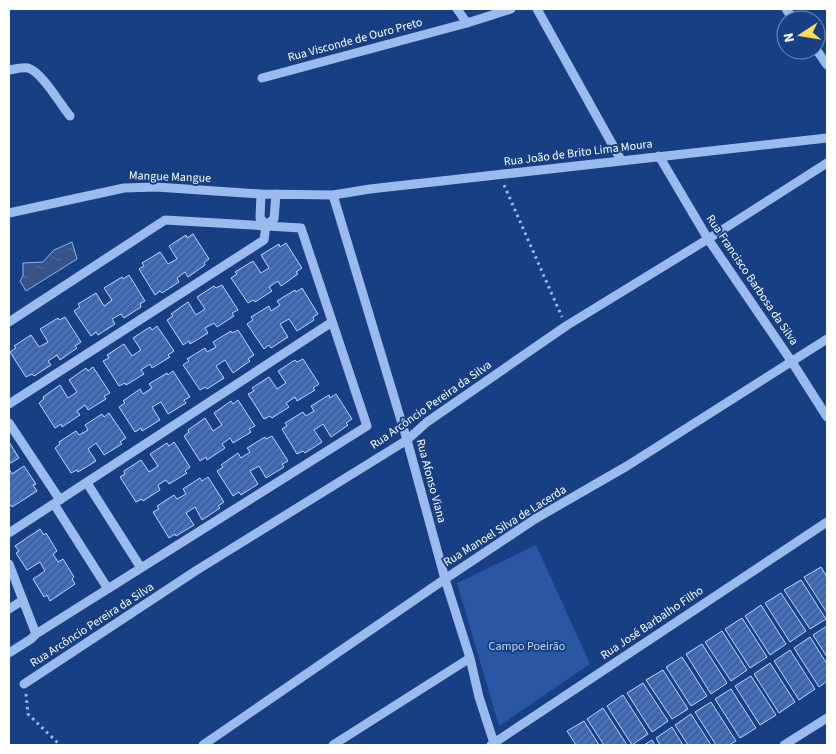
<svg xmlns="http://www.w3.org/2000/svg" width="836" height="754" viewBox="0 0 836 754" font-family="'Source Sans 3',sans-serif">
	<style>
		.green { fill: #2957a4 }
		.water { fill: url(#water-ripples); stroke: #8db4f0 }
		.building { fill: url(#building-hatch); stroke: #c0d6fa }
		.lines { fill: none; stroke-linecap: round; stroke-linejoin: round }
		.path { stroke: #9bbaed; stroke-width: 3; stroke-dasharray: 2.5 4; stroke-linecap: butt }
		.minor { stroke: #9bbaed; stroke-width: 9 }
		.labels { text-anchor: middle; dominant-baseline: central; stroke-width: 4; stroke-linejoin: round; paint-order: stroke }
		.street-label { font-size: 12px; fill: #fff; stroke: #173f84 }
		.park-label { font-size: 12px; fill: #c0d6fa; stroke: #173f84 }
	</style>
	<defs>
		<pattern id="water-ripples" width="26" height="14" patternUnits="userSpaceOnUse" patternTransform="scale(1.25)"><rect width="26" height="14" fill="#365487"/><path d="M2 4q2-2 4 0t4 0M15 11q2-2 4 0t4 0" fill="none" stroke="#546e99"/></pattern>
		<pattern id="building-hatch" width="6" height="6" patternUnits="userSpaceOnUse" patternTransform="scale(1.25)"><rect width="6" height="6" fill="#3b65ac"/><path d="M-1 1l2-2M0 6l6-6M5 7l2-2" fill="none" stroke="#587cb8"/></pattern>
	</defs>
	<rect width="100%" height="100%" fill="#173f84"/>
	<!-- green -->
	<path class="green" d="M536,545L590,664L499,726L457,583Z"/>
	<!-- water -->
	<path class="water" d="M72,242L77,259L26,291L20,281L23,276V263L43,262L54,250Z"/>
	<!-- building -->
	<path class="building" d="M193,234L209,259L204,263L205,265L188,277L185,272L177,278L179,282L162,293L160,291L155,295L139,269L144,266L142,263L160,252L168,264L177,259L169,246L186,235L187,238Z
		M286,243L302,268L296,272L298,274L281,286L278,281L269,287L272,291L255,302L253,300L248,303L231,278L237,274L235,272L253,261L261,273L269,268L261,255L279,244L280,247Z
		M129,275L145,301L140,304L141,307L124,318L121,314L112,319L115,324L98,335L96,332L91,336L74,311L80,307L78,304L96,293L104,306L112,300L104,288L122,277L123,279Z
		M222,285L238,310L232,313L234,316L217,327L214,323L205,328L208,333L190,344L189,341L183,345L167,320L173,316L171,314L188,302L196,315L205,309L197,297L214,286L216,288Z
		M302,288L318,314L313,317L314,320L297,331L289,319L280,324L288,337L271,348L269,345L264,349L247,324L253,320L251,317L269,306L271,311L280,305L277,301L295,290L296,292Z
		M65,317L81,342L75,346L77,348L60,360L57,355L48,361L51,365L34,376L32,374L26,377L10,352L16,348L14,346L31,335L39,347L48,342L40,329L58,318L59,320Z
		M157,326L174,351L168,355L170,357L152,368L150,364L141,370L144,374L126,385L125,383L119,386L103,361L109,358L107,355L124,344L132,356L141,350L133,338L150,327L152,330Z
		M238,330L254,355L248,359L250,361L233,373L225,360L216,366L224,378L207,389L205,387L200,390L183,365L189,361L187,359L205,348L207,352L216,347L213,342L231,331L232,333Z
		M303,359L319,384L313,388L315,390L297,401L295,397L286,403L289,407L272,418L270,416L264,419L248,394L254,391L252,388L269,377L277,389L286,383L278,371L295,360L297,362Z
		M93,367L110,393L104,396L106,399L88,410L85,405L77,411L80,415L62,427L61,424L55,428L39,403L44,399L43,397L60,385L68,398L77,392L69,380L86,368L88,371Z
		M173,371L190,397L184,400L186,403L168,414L161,402L152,407L160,420L142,431L141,428L135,432L119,407L125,403L123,401L140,389L143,394L152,388L149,384L167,373L168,375Z
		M336,394L352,419L346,423L348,425L331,437L323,424L314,430L322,442L305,453L303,451L297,454L282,429L287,426L285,423L303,412L306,416L314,411L311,406L329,395L330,398Z
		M238,400L255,426L249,429L251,432L233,443L230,438L222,444L225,448L207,460L206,457L200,461L184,436L189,432L188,430L205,418L213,431L222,425L214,413L231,401L233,404Z
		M109,413L126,438L120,442L122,444L104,455L96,443L88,449L96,461L78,472L77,470L71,473L55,448L60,444L59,442L76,431L79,435L88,430L85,425L102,414L104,417Z
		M272,436L288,461L282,464L284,467L266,478L259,466L250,471L258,484L241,495L239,492L233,496L217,471L223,467L221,465L238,453L241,458L250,452L247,448L265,437L266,439Z
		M9,442L19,458L9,464Z
		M174,442L190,467L185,471L187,473L169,484L166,480L158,485L160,490L143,501L142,499L136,502L120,477L125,474L124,471L141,460L149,472L158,466L150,454L167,443L169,446Z
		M24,466L36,484L33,485L37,491L12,507L9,503V469L12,474Z
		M208,477L224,502L218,506L220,508L202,520L195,507L186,513L194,525L176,536L175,534L169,538L153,512L159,509L157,506L174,495L177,499L186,494L183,489L200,478L202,481Z
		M40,529L44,535L46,533L57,551L53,554L58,562L63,559L74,577L72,579L75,584L50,601L47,595L44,597L33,579L45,571L40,562L27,570L16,553L19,551L15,546Z
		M821,567L827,577V613L804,577Z
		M801,580L826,619L810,629L784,590Z
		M781,593L806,631L790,642L765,603Z
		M761,605L786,644L770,655L745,616Z
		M742,618L767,657L750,668L725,629Z
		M827,626V657L813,635Z
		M722,631L747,670L731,681L705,642Z
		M810,637L827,664V681L819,687L794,648Z
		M702,644L727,683L711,694L686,654Z
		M790,650L815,689L799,700L774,661Z
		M682,657L707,696L691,706L666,667Z
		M770,663L795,702L779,713L754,674Z
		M663,670L688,709L672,719L646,680Z
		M751,676L776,715L760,725L735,686Z
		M643,683L668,721L652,732L627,693Z
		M731,689L756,728L740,738L715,699Z
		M623,695L648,734L632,745L607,706Z
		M711,702L736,741L729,745H716L695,712Z
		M603,708L627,745H604L587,719Z
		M691,714L711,745H688L675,725Z
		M584,721L599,745H576L567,731Z
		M672,727L683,745H660L656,738Z
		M652,740L655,745H644Z"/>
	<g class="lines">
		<!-- path -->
		<path class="path" d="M504,185L562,317
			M26,694L28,714L60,745"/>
		<!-- minor -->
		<path class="minor" d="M457,9L467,23
			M537,9L621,160
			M786,9L794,20
			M816,49L827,65
			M9,70C15,69 22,67 28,68C42,72 60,104 70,116
			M262,78L467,23L511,9
			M659,156L708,239L792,362L827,417
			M261,194L260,218L266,225
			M333,195L407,440L445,579L470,658L479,697L494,743L496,745
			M9,213L124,188L156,187L261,194L333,195L370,189L827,138
			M9,322L165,220L301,228L367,426L36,634L31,639L9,653
			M9,404L264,240L266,225L274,219L276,194
			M9,423L60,500
			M87,483L141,568
			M54,504L108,589
			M9,533L332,322
			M9,564L36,634
			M9,609L23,600
			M24,684L197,570L407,440L427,422L566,326L708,239L827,163
			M203,745L445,579L535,519L627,466L827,339
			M333,745L470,658
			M491,745L827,522
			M784,745L827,718"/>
	</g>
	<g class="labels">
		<!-- street labels -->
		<g class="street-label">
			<text transform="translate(355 40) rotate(-15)">Rua Visconde de Ouro Preto</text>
			<text transform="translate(578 153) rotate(-7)">Rua João de Brito Lima Moura</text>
			<text transform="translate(170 177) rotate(2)">Mangue Mangue</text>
			<text transform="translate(752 280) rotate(56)">Rua Francisco Barbosa da Silva</text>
			<text transform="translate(431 405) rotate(-35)">Rua Arcôncio Pereira da Silva</text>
			<text transform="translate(431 481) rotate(75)">Rua Afonso Viana</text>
			<text transform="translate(505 526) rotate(-32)">Rua Manoel Silva de Lacerda</text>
			<text transform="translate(652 623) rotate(-34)">Rua José Barbalho Filho</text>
			<text transform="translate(92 625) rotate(-33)">Rua Arcôncio Pereira da Silva</text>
		</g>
		<!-- park labels -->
		<g class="park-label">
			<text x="527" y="646">Campo Poeirão</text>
		</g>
	</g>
	<!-- border -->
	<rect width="836" height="754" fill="none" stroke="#ffffff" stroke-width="20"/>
	<!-- north arrow -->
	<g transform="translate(801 35) rotate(258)"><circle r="24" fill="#173f84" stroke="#748cb5"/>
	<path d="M0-4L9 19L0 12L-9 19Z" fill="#ffdb57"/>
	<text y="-8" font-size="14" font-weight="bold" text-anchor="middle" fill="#ffffff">N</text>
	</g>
</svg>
